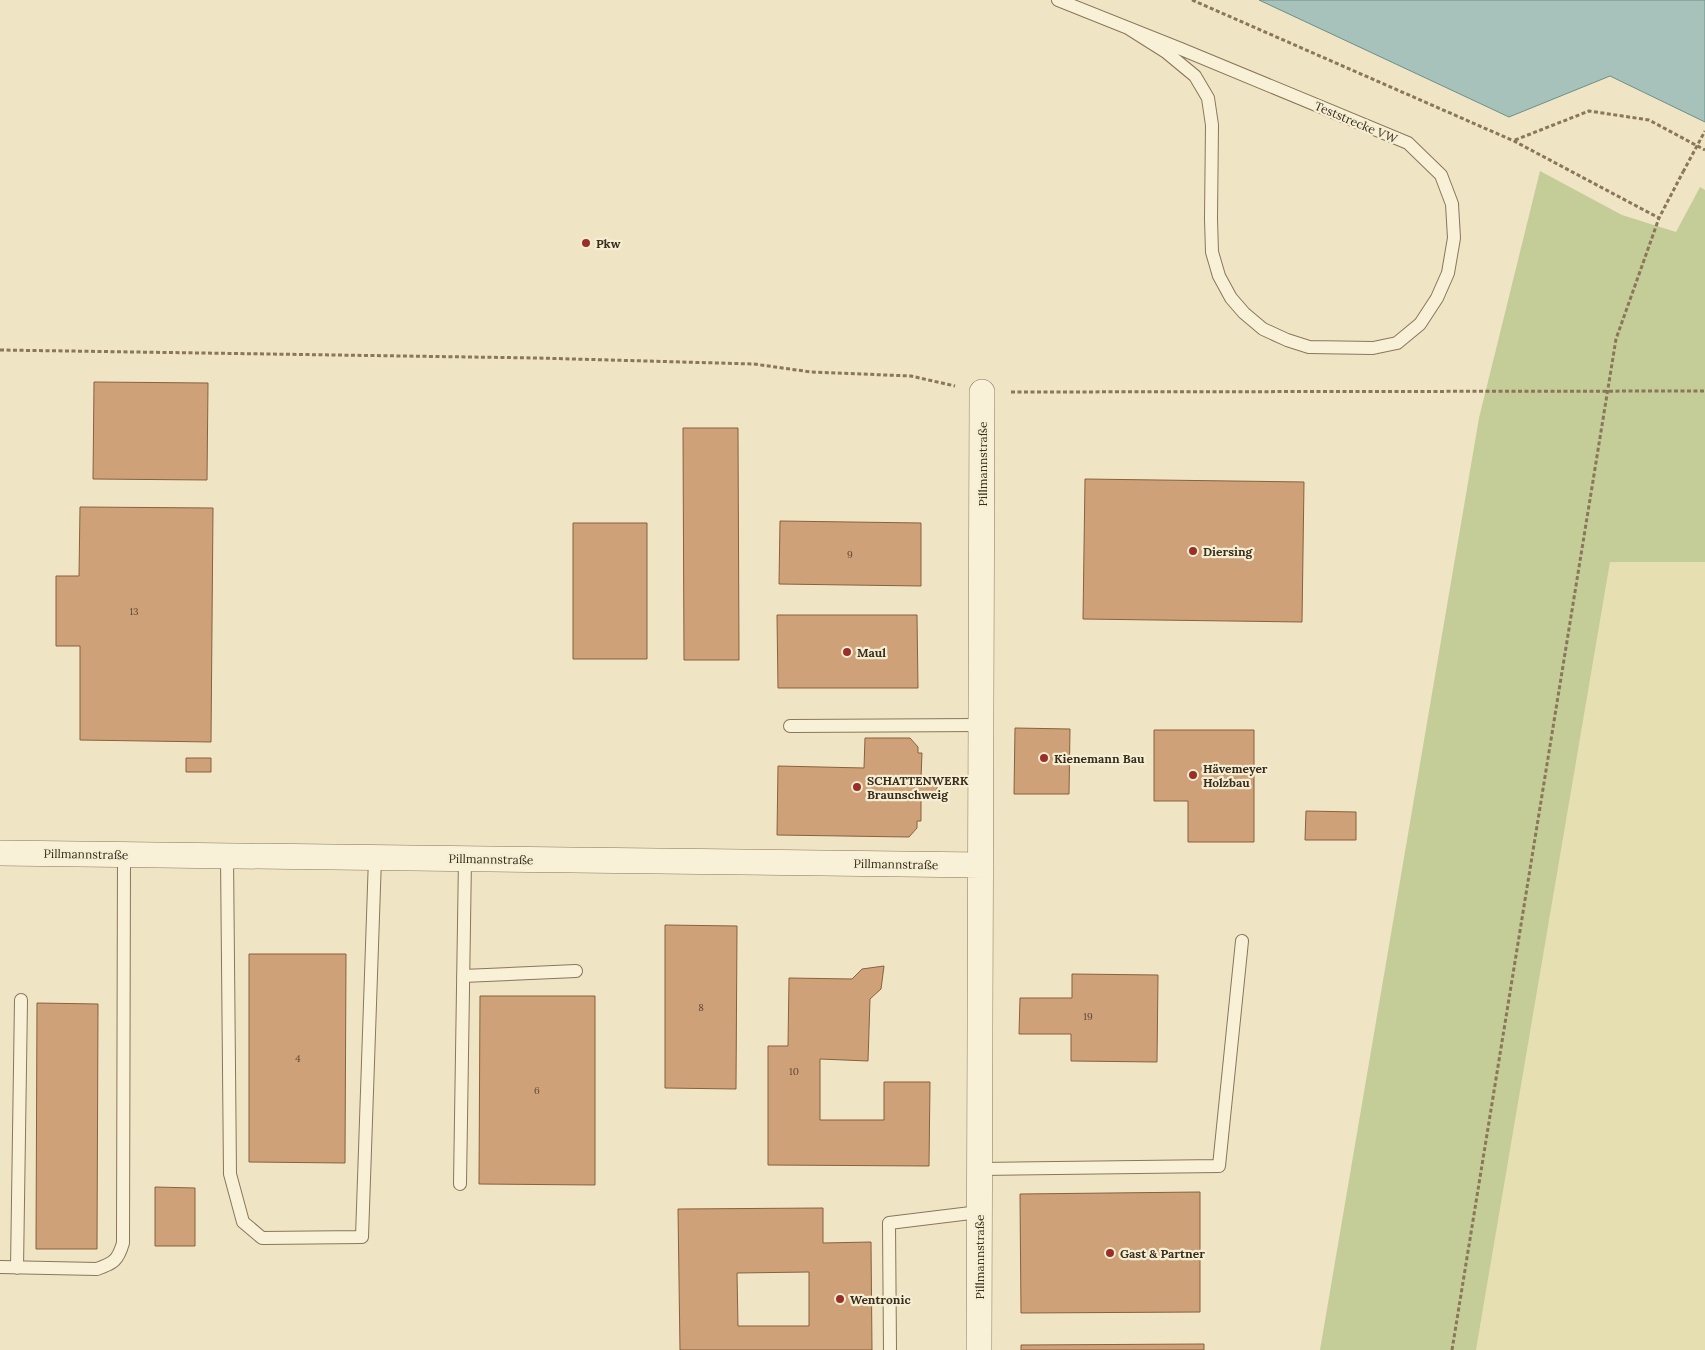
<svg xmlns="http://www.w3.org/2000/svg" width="1705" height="1350" viewBox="0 0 1705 1350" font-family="Lora,serif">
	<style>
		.farmland { fill: #e5dfb1 }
		.green { fill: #c4cd97 }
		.water { fill: #a6c2bb; stroke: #6c9089 }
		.building { fill: #cea179; stroke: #89613f; fill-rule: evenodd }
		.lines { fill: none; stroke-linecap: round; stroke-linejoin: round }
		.service-casing { stroke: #8a765a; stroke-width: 14 }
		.minor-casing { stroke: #8a765a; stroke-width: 26 }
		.path { stroke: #8a765a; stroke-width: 3; stroke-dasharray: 4 2.5; stroke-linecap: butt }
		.service { stroke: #f9f1d7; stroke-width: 12 }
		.minor { stroke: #f9f1d7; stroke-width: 25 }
		.path-bridge { stroke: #8a765a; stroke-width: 3; stroke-dasharray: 4 2.5; stroke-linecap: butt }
		.poi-dot { fill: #9a2e28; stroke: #f6eed3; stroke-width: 2 }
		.labels { text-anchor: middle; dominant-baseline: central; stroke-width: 4.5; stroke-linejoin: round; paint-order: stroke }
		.number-label { font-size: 10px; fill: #5e4a35 }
		.street-label { font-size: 12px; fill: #392d1e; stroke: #f6eed3 }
		.poi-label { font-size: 12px; font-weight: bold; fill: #392d1e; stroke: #f6eed3; text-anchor: start }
	</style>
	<rect width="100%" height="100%" fill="#efe4c3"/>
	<!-- farmland -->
	<path class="farmland" d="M1610,562H1705V1350H1476Z"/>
	<!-- green -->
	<path class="green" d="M1540,171L1622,215L1676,232L1700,187L1705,190V562H1610L1476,1350H1320L1479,418Z"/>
	<!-- water -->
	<path class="water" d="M1259,0H1705V122L1610,76L1509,117Z"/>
	<!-- building -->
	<path class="building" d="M94,382L208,383L207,480L93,479Z
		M683,428H738L739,660H684Z
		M1085,479L1304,482L1302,622L1083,619Z
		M80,507L213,508L211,742L80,740V646H56V576H79Z
		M780,521L921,523V586L779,584Z
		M573,523H647V659H573Z
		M777,615H917L918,688H778Z
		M1015,728L1070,729L1069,794H1014Z
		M1154,730H1254V842H1188V801H1154Z
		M865,738H910L918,747V753H922L921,778L937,779V795H921V821H917V828L909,837L777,835L778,766L864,768Z
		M186,758H211V772H186Z
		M1306,811L1356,812V840H1305Z
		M665,925L737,926L736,1089L665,1088Z
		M249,954H346L345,1163L249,1162Z
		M884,966L881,989L870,999L868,1061L820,1059V1120H884V1082H930L929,1166L768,1165V1046H788L789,978L852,979L862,969Z
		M1072,974L1158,975L1157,1062L1071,1061V1034H1019L1020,998H1072Z
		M480,996H595V1185L479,1184Z
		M37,1003L98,1004L97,1249H36Z
		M155,1187L195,1188V1246H155Z
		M1200,1192V1312L1021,1313L1020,1194Z
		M823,1208V1243L871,1242L872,1350H680L678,1209ZM809,1272V1326H738L737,1273Z
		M1204,1344V1350H1021V1345Z"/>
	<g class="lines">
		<!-- service casing -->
		<g class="service-casing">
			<path id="service" d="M1058,0L1181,49L1408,143L1441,175L1452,204L1454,238L1448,273L1437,298L1420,324L1397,343L1373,348L1309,347L1287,340L1263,329L1244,313L1231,298L1219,276L1212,252L1211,219L1212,125L1208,98L1195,76L1166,52L1128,28Z
				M790,726L981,725
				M227,856L230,1174L243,1222L262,1238L362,1237L375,858
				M463,976L576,971
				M980,1169L1219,1166L1242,941
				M460,1184L465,859
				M0,1267L97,1269C114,1263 118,1260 123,1243L124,855
				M17,1268L21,1000
				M890,1350L889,1223L979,1212"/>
		</g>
		<!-- minor casing -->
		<g class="minor-casing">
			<path id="minor" d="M0,853L981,865
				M979,1350L982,392"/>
		</g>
		<!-- path -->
		<path class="path" d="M1192,0L1514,141L1659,218
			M1515,140L1589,111L1649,120L1705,150
			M0,350L537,358L754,364L811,372L911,376L955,386
			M1011,392L1705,391
			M1452,1350L1616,339L1659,218L1683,172"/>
		<!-- service -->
		<use href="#service" class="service"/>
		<!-- minor -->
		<use href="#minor" class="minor"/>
		<!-- path-bridge -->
		<path class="path-bridge" d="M1683,172L1705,131"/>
	</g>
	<!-- markers -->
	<g class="poi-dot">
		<circle cx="586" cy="243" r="5"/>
		<circle cx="1193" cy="551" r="5"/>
		<circle cx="847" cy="652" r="5"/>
		<circle cx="1044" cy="758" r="5"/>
		<circle cx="1193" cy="775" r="5"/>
		<circle cx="857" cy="787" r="5"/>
		<circle cx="1110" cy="1253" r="5"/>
		<circle cx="840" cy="1299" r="5"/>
	</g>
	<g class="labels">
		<!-- number labels -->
		<g class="number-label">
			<text x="850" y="554">9</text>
			<text x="134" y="611">13</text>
			<text x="701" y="1007">8</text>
			<text x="1088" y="1016">19</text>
			<text x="298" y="1058">4</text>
			<text x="794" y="1071">10</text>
			<text x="537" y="1090">6</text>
		</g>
		<!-- street labels -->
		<g class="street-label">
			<text transform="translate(1356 122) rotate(23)">Teststrecke VW</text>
			<text transform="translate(982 464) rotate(-90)">Pillmannstraße</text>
			<text transform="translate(86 854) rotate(1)">Pillmannstraße</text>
			<text transform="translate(491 859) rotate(1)">Pillmannstraße</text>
			<text transform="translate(896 864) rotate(1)">Pillmannstraße</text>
			<text transform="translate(979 1257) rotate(-90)">Pillmannstraße</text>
		</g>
		<!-- poi labels -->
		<g class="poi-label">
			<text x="596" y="243">Pkw</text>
			<text x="1203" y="551">Diersing</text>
			<text x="857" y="652">Maul</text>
			<text x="1054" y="758">Kienemann Bau</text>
			<text x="1203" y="768">Hävemeyer<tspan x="1203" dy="14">Holzbau</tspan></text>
			<text x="867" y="780">SCHATTENWERK<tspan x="867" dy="14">Braunschweig</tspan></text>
			<text x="1120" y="1253">Gast &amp; Partner</text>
			<text x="850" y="1299">Wentronic</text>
		</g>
	</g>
</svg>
